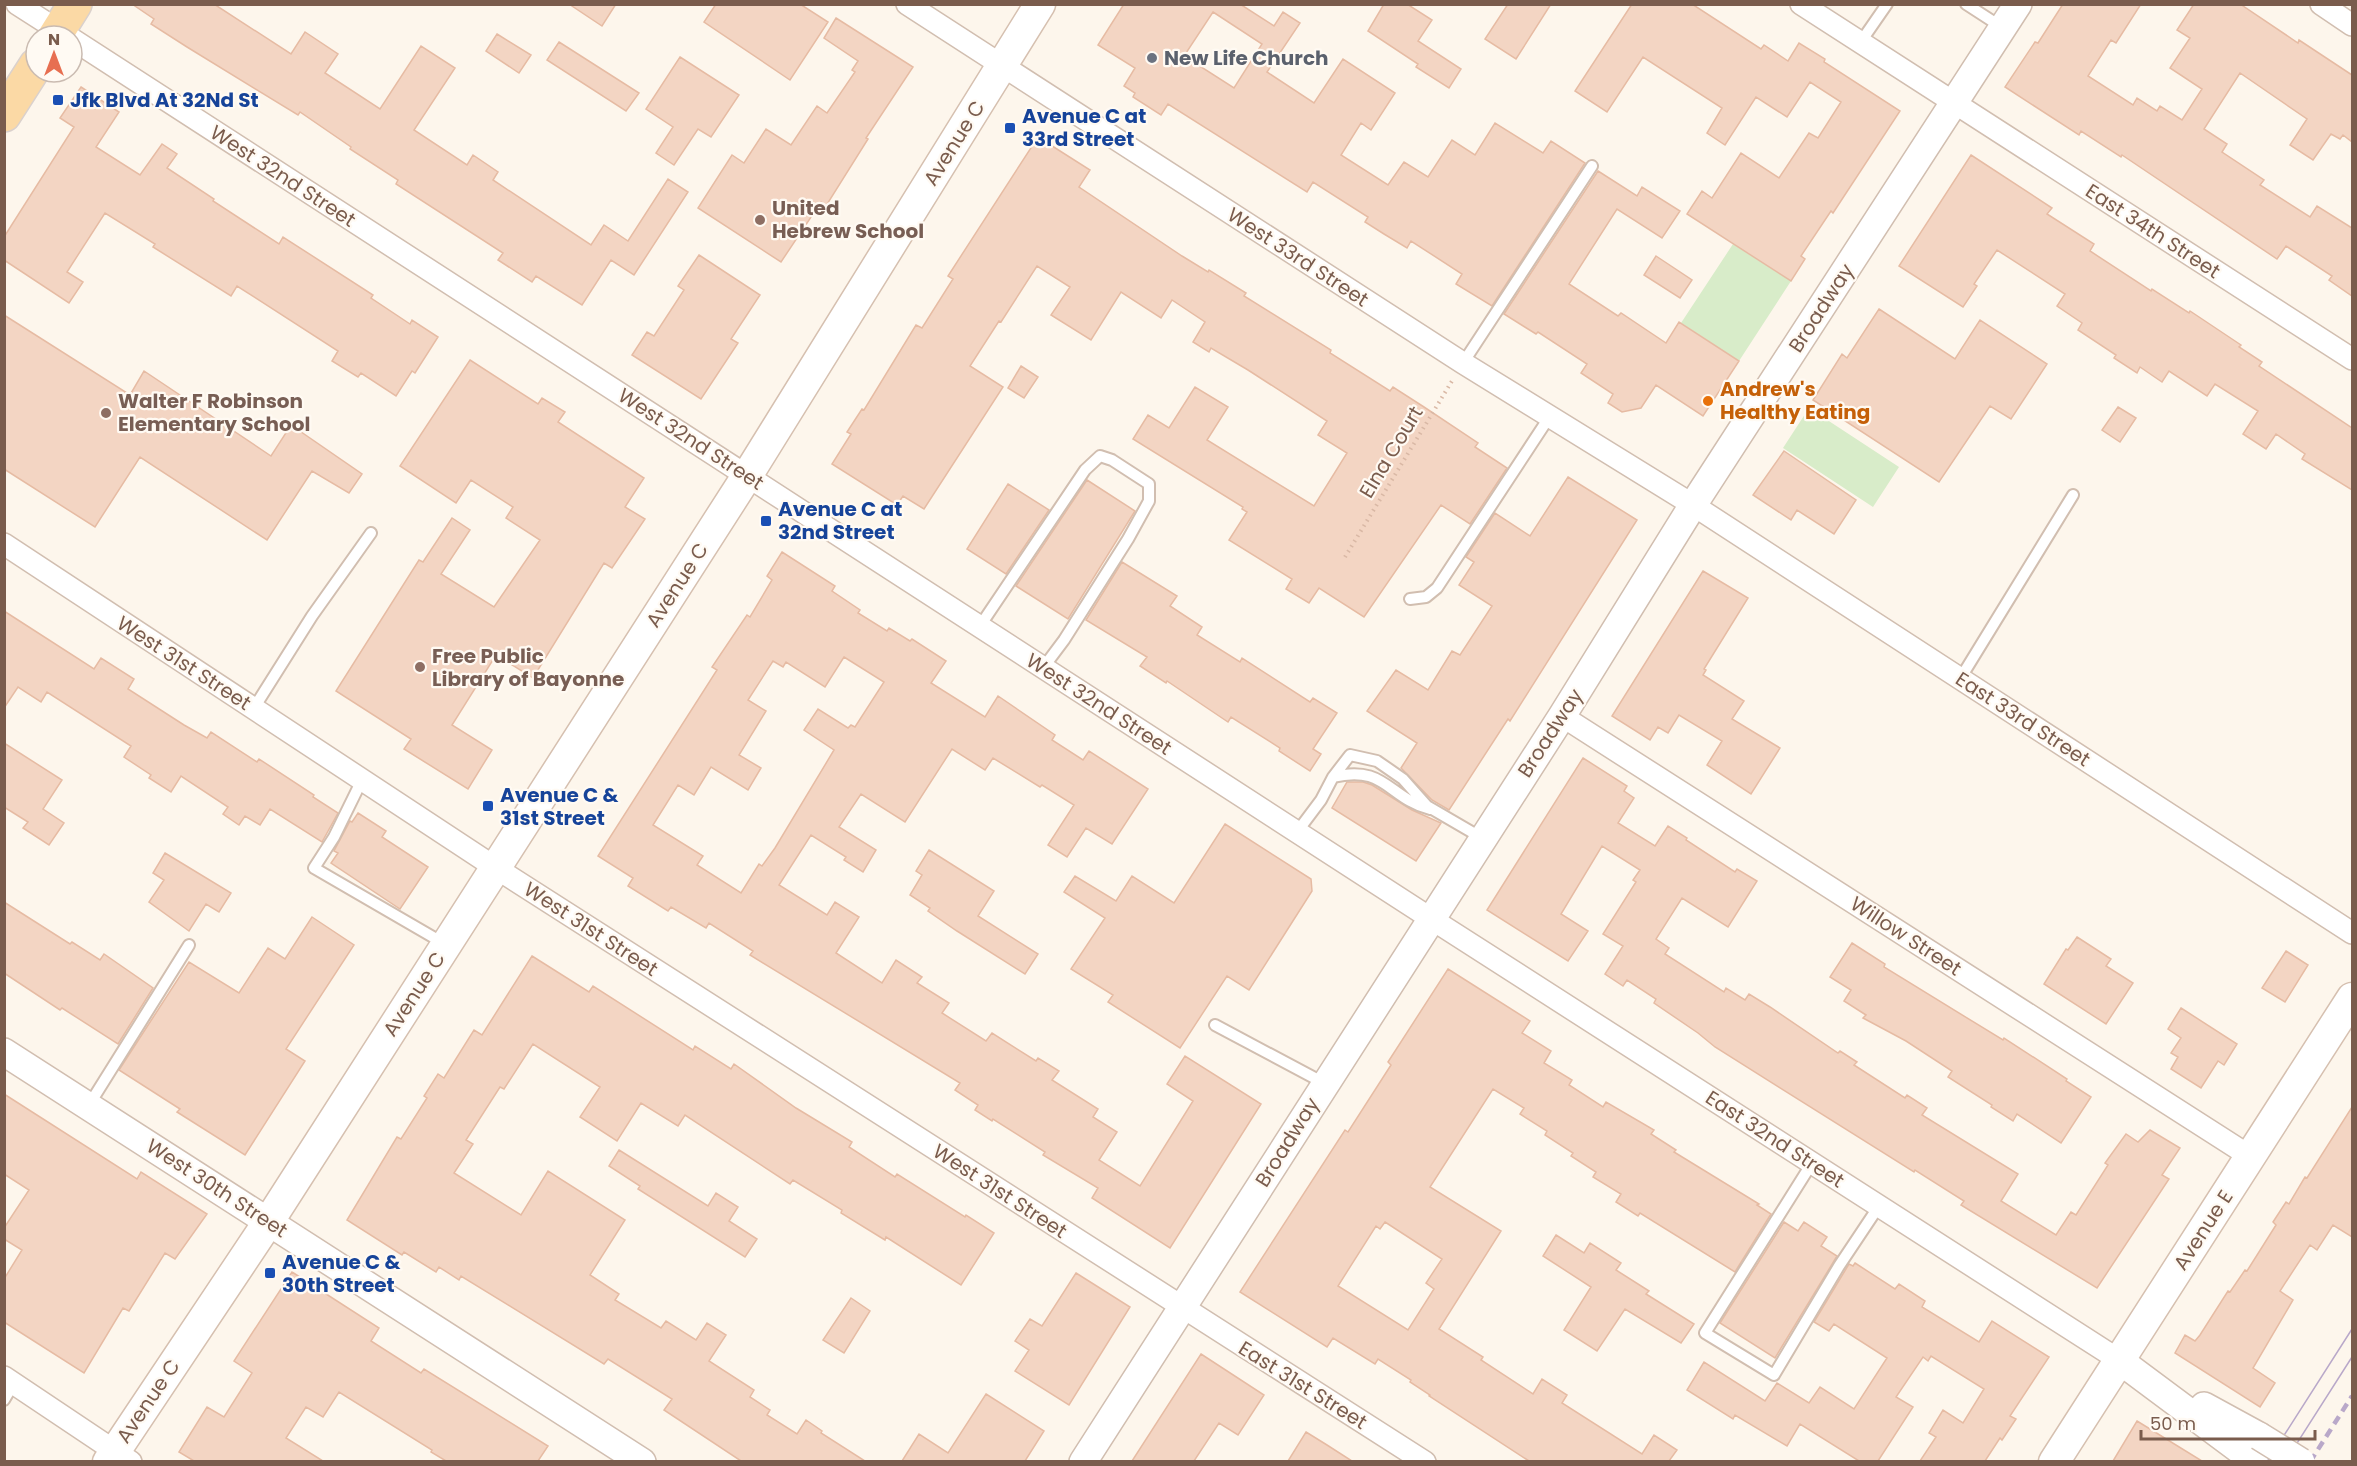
<svg xmlns="http://www.w3.org/2000/svg" width="2357" height="1466" viewBox="0 0 2357 1466" font-family="Poppins,sans-serif">
	<style>
		.green { fill: #d8ecc9 }
		.building { fill: #f3d5c3; stroke: #e6bba3; stroke-width: 1.5; fill-rule: evenodd }
		.lines { fill: none; stroke-linecap: round; stroke-linejoin: round }
		.service-casing { stroke: #d1beb0; stroke-width: 14 }
		.minor-casing { stroke: #d1beb0; stroke-width: 24 }
		.tertiary-casing { stroke: #d1beb0; stroke-width: 30 }
		.secondary-casing { stroke: #d6c0b0; stroke-width: 33 }
		.primary-casing { stroke: #dad1cd; stroke-width: 36 }
		.path { stroke: #d9b8a5; stroke-width: 4; stroke-dasharray: 1.5 4.5; stroke-linecap: butt }
		.service { stroke: #fff; stroke-width: 10 }
		.minor { stroke: #fff; stroke-width: 21 }
		.tertiary { stroke: #fff; stroke-width: 27 }
		.secondary { stroke: #fff; stroke-width: 30 }
		.primary { stroke: #fbd9a5; stroke-width: 33 }
		.tram { stroke: #b9a8c9; stroke-width: 1.5 }
		.rail { stroke: #b9a8c9; stroke-width: 4.5; stroke-dasharray: 9 6; stroke-linecap: butt }
		.tertiary-bridge-casing { stroke: #d1beb0; stroke-width: 30; stroke-linecap: butt }
		.tertiary-bridge { stroke: #fff; stroke-width: 27 }
		.worship-dot { fill: #6b7280; stroke: #fffaf3; stroke-width: 2 }
		.transit-dot { fill: #1a4fb4; stroke: #fffaf3; stroke-width: 2 }
		.education-dot { fill: #8d6e63; stroke: #fffaf3; stroke-width: 2 }
		.food-dot { fill: #e8710a; stroke: #fffaf3; stroke-width: 2 }
		.labels { text-anchor: middle; dominant-baseline: central; stroke-width: 4.5; stroke-linejoin: round; paint-order: stroke }
		.worship-label { font-size: 20px; font-weight: bold; fill: #5b616d; stroke: #fffaf3; text-anchor: start }
		.transit-label { font-size: 20px; font-weight: bold; fill: #164399; stroke: #fffaf3; text-anchor: start }
		.street-label { font-size: 20px; fill: #7a5c4d; stroke: #fffaf3 }
		.education-label { font-size: 20px; font-weight: bold; fill: #785e54; stroke: #fffaf3; text-anchor: start }
		.food-label { font-size: 20px; font-weight: bold; fill: #c56008; stroke: #fffaf3; text-anchor: start }
	</style>
	<rect width="100%" height="100%" fill="#fdf6ec"/>
	<!-- green -->
	<path class="green" d="M1733,244L1791,281L1739,361L1681,323Z
		M1809,408L1899,467L1873,507L1783,448Z"/>
	<!-- building -->
	<path class="building" d="M132,4H214L291,54L305,32L338,54L325,73L380,109L421,46L455,68L414,130L467,165L473,155L498,172L493,180L591,245L604,225L628,241L668,179L688,192L634,275L611,260L582,305L536,276L532,282L498,260L503,253L396,184L398,180L350,149L351,147L300,112L298,115L187,47L151,24L154,19Z
		M569,4H616L602,26Z
		M716,4H800L828,22L790,80L704,22Z
		M1124,4H1240L1274,26L1283,12L1300,23L1267,72L1314,103L1343,59L1395,93L1371,130L1361,123L1341,155L1388,185L1404,162L1428,177L1452,140L1475,155L1495,123L1543,153L1551,141L1585,163L1492,306L1456,284L1462,274L1411,241L1407,248L1384,234L1365,222L1368,217L1313,182L1307,192L1168,104L1161,115L1133,97L1135,93L1124,86L1135,68L1098,45ZM1213,12L1262,44L1234,88L1184,56Z
		M1384,4H1407L1432,20L1418,41L1461,69L1449,88L1416,67L1418,64L1368,31Z
		M1508,4H1551L1516,59L1485,39Z
		M1632,4H1692L1761,49L1764,45L1788,61L1799,43L1825,59L1824,62L1900,111L1833,213L1831,211L1801,256L1805,259L1791,281L1687,214L1702,191L1712,198L1741,153L1779,178L1809,133L1818,138L1841,102L1810,82L1787,117L1756,97L1725,145L1707,133L1722,108L1643,57L1607,112L1575,91Z
		M2063,4H2141L2116,43L2111,40L2088,76L2133,105L2137,98L2157,111L2160,106L2182,120L2202,89L2170,68L2190,38L2177,30L2194,4H2240L2298,43L2299,40L2352,75V142L2343,135L2340,139L2331,134L2313,160L2290,145L2307,119L2240,73L2204,129L2227,144L2222,152L2264,180L2260,185L2310,217L2317,206L2352,228V296L2329,280L2332,276L2286,246L2277,259L2122,155L2121,157L2081,131L2079,135L2005,87L2035,42L2038,43Z
		M836,18L913,67L866,138L868,139L826,206L821,202L781,262L698,208L732,155L744,163L766,129L791,145L817,106L827,113L855,72L852,70L858,61L824,38Z
		M497,34L531,55L519,73L486,51Z
		M559,42L639,93L626,111L547,60Z
		M680,57L739,95L711,137L698,129L674,165L656,153L673,127L646,109Z
		M81,87L119,112L96,147L140,175L162,144L177,154L167,168L214,199L213,201L279,244L283,237L373,295L371,298L410,324L412,320L438,337L415,373L412,371L396,396L361,373L358,377L332,361L338,351L237,286L231,296L153,247L155,244L105,213L67,272L83,282L69,303L4,260V237L74,127L60,118Z
		M1038,137L1090,170L1079,187L1182,256L1208,272L1209,270L1246,293L1244,296L1331,350L1330,353L1390,391L1393,387L1424,407L1478,443L1475,447L1507,468L1470,524L1441,505L1364,617L1319,588L1309,603L1286,589L1292,579L1229,540L1247,512L1242,509L1243,507L1133,439L1148,415L1169,428L1195,387L1228,407L1207,440L1314,506L1347,453L1318,435L1327,421L1248,370L1211,348L1209,352L1193,342L1205,322L1172,300L1161,318L1121,292L1091,340L1051,315L1070,287L1037,266L1001,322L999,321L970,366L1003,387L924,509L903,496L897,505L832,464L851,434L847,432L862,409L864,410L916,325L922,328L953,279L948,276Z
		M1971,155L2052,208L2047,214L2094,244L2090,251L2151,291L2152,289L2189,313L2190,311L2241,345L2239,347L2262,362L2259,366L2352,428V490L2302,459L2305,454L2276,434L2266,449L2243,434L2258,411L2215,384L2207,396L2169,371L2162,382L2140,367L2137,373L2114,358L2116,355L2078,330L2082,323L2057,306L2065,294L1997,250L1974,284L1977,286L1963,307L1899,266Z
		M1598,171L1637,196L1642,187L1680,211L1662,238L1617,209L1569,284L1618,316L1621,313L1666,343L1679,322L1739,361L1703,416L1656,385L1641,408L1622,412L1608,403L1613,394L1581,373L1587,364L1538,332L1536,334L1504,314Z
		M699,255L760,295L731,339L738,343L701,399L632,355L647,332L654,336L684,290L678,286Z
		M1656,256L1692,280L1680,298L1644,275Z
		M1879,309L1955,359L1980,320L2047,364L2011,419L1990,406L1939,482L1813,400L1842,354L1847,358Z
		M4,315L130,395L144,371L271,456L291,425L362,474L349,493L312,471L267,540L140,457L95,527L4,469Z
		M470,360L538,404L542,398L565,412L558,422L644,478L625,507L645,519L612,568L604,563L533,678L496,655L452,725L492,750L468,789L404,749L411,739L336,691L419,560L423,562L452,518L470,530L441,574L494,607L540,540L506,518L513,507L471,480L456,503L400,466Z
		M1021,366L1038,377L1024,398L1008,388Z
		M2118,407L2136,418L2120,442L2102,430Z
		M1784,451L1856,500L1834,534L1797,510L1791,520L1753,495Z
		M1568,477L1637,520L1510,721L1508,719L1449,810L1432,800L1401,768L1417,743L1367,711L1396,670L1428,690L1452,651L1460,655L1492,606L1459,585L1474,562L1466,557L1495,513L1530,536Z
		M1087,480L1135,511L1068,619L1016,586Z
		M1008,484L1049,510L1006,574L967,549Z
		M782,552L835,586L832,591L860,610L858,613L887,631L889,628L910,641L912,639L946,661L931,683L985,717L998,696L1055,735L1052,740L1083,760L1089,751L1148,789L1112,844L1086,828L1067,857L1048,845L1074,805L1042,785L1040,787L993,758L985,770L952,749L905,822L861,794L839,827L876,850L863,872L844,860L846,857L811,835L779,885L827,915L835,902L859,917L836,953L882,983L896,960L922,977L917,983L949,1003L942,1013L986,1041L992,1033L1036,1061L1038,1058L1059,1071L1052,1080L1098,1109L1093,1117L1117,1132L1099,1160L1140,1186L1193,1101L1167,1084L1185,1056L1261,1104L1170,1248L1092,1198L1098,1188L1043,1155L1045,1152L993,1119L992,1121L975,1110L978,1105L955,1090L960,1083L750,955L753,951L709,923L706,928L671,907L668,911L628,886L633,878L598,856L717,670L712,667L747,615L750,617L772,580L767,576ZM844,657L884,682L855,727L851,725L848,728L818,709L804,730L834,750L775,848L762,866L759,864L741,893L697,865L703,856L653,825L678,785L694,795L711,767L748,790L761,768L739,755L766,711L748,700L773,661L783,667L786,662L825,687Z
		M1122,562L1177,596L1170,606L1202,627L1197,635L1240,662L1242,658L1310,702L1313,698L1337,713L1313,749L1321,754L1310,771L1279,751L1280,748L1231,717L1228,722L1167,681L1166,683L1140,666L1147,657L1086,620Z
		M1703,571L1748,598L1704,669L1706,670L1703,675L1744,701L1732,719L1780,748L1751,794L1707,765L1722,741L1679,715L1668,733L1658,727L1650,740L1612,716Z
		M4,611L94,669L101,658L134,679L128,689L184,725L207,738L211,732L257,762L259,759L314,795L313,797L338,813L322,842L270,809L260,825L245,816L239,825L223,814L228,807L181,776L171,792L149,778L151,775L124,757L131,746L47,692L41,702L18,687L4,708Z
		M4,743L62,780L43,809L64,823L49,845L23,828L28,822L4,807Z
		M1583,758L1627,786L1624,791L1634,798L1618,823L1655,846L1668,826L1687,838L1686,840L1735,872L1737,869L1757,881L1728,927L1682,898L1656,939L1669,948L1665,954L1724,992L1726,988L1745,1000L1749,994L1770,1007L1838,1053L1840,1051L1857,1062L1854,1065L1905,1098L1907,1095L1927,1108L1922,1115L2018,1174L2001,1201L2056,1235L2071,1212L2076,1215L2108,1165L2105,1163L2126,1134L2138,1142L2150,1130L2180,1148L2162,1175L2169,1179L2097,1288L1961,1205L1964,1201L1915,1170L1914,1172L1715,1047L1698,1033L1654,1003L1656,999L1627,980L1623,986L1605,974L1623,946L1603,934L1636,882L1633,880L1640,870L1602,846L1561,914L1588,931L1568,961L1487,910Z
		M1347,782H1363L1372,785L1412,810L1441,823L1416,861L1332,808Z
		M358,813L386,831L382,837L428,867L400,909L331,863L338,853L334,851L350,821L352,822Z
		M1225,824L1311,879L1312,891L1249,990L1227,976L1180,1048L1108,1002L1113,995L1071,969L1105,918L1064,892L1075,876L1116,901L1132,876L1174,903Z
		M929,850L994,891L978,916L1038,954L1025,974L957,931L928,911L930,908L910,895L922,875L916,871Z
		M165,853L231,893L219,912L206,904L189,931L149,902L164,880L153,873Z
		M4,902L70,944L72,942L100,960L104,954L153,988L118,1044L62,1008L60,1010L4,973Z
		M312,917L354,945L286,1049L305,1061L245,1155L177,1112L180,1109L119,1070L189,962L239,993L268,948L285,959Z
		M2077,937L2111,959L2106,966L2133,983L2106,1024L2044,984L2066,949L2068,950Z
		M1852,943L1885,964L1884,967L2003,1040L2004,1038L2067,1079L2066,1081L2091,1097L2061,1143L2017,1114L2013,1121L1991,1107L1992,1105L1948,1077L1952,1071L1906,1041L1863,1018L1866,1015L1844,1001L1851,990L1830,977Z
		M2286,951L2308,965L2285,1002L2262,988Z
		M532,956L589,992L593,986L693,1050L695,1046L731,1069L734,1064L796,1108L852,1142L849,1147L895,1177L897,1174L965,1217L966,1215L994,1233L961,1285L886,1237L885,1240L841,1213L842,1210L793,1180L790,1184L685,1115L678,1126L641,1103L617,1141L580,1117L600,1087L533,1044L504,1089L500,1087L466,1140L473,1144L454,1173L521,1215L548,1171L625,1220L590,1275L619,1294L615,1300L661,1328L666,1321L696,1340L707,1323L726,1335L709,1361L754,1390L750,1397L770,1410L767,1415L797,1434L806,1420L822,1431L821,1433L865,1461H741L664,1410L672,1399L608,1359L604,1364L461,1276L459,1280L439,1267L436,1272L404,1252L402,1255L347,1220L397,1137L401,1139L427,1098L424,1096L438,1074L444,1078L474,1030L482,1035Z
		M1448,969L1530,1021L1522,1033L1551,1051L1544,1063L1572,1080L1569,1085L1603,1107L1606,1102L1654,1130L1651,1134L1676,1150L1674,1152L1759,1204L1757,1205L1771,1214L1735,1272L1640,1213L1638,1216L1616,1202L1621,1194L1593,1177L1596,1172L1571,1156L1573,1153L1545,1135L1547,1131L1520,1114L1524,1108L1493,1089L1430,1187L1501,1231L1439,1329L1483,1357L1481,1360L1533,1394L1542,1379L1567,1395L1562,1403L1642,1454L1654,1435L1677,1450L1669,1461H1529L1429,1396L1430,1395L1410,1382L1411,1380L1378,1359L1375,1364L1333,1338L1327,1347L1240,1292L1345,1130L1348,1132L1391,1065L1388,1062ZM1385,1222L1442,1259L1426,1283L1434,1289L1408,1330L1338,1286L1376,1226L1380,1229Z
		M2181,1008L2237,1044L2224,1065L2218,1061L2201,1088L2171,1069L2178,1057L2171,1053L2181,1038L2168,1029Z
		M4,1094L137,1179L141,1172L207,1214L175,1259L165,1253L129,1311L123,1308L84,1373L4,1322V1279L22,1250L4,1239V1228L29,1190L4,1174Z
		M2352,1107V1237L2333,1225L2317,1250L2310,1245L2280,1291L2293,1300L2253,1368L2275,1383L2260,1407L2175,1353L2185,1335L2195,1341L2200,1335L2228,1291L2230,1292L2245,1270L2247,1271L2276,1225L2273,1222L2286,1202L2289,1204L2305,1177L2307,1178Z
		M619,1150L708,1206L716,1193L738,1207L729,1221L757,1239L745,1257L638,1189L640,1186L609,1166Z
		M1784,1222L1798,1231L1804,1222L1827,1237L1821,1246L1837,1256L1775,1358L1720,1323Z
		M1556,1235L1584,1253L1590,1243L1621,1263L1616,1270L1649,1291L1646,1294L1694,1324L1681,1343L1625,1309L1597,1351L1564,1330L1591,1287L1543,1256Z
		M1855,1263L1895,1289L1899,1284L1925,1301L1922,1307L1979,1342L1992,1321L2049,1357L2010,1416L2016,1419L2002,1440L2000,1438L1985,1461H1920L1936,1437L1929,1433L1943,1410L1963,1423L1984,1389L1931,1356L1928,1361L1923,1357L1896,1397L1913,1407L1878,1461H1859L1800,1424L1787,1446L1735,1415L1733,1419L1687,1390L1704,1362L1765,1401L1777,1383L1809,1403L1820,1387L1854,1409L1887,1358L1834,1324L1829,1331L1814,1322L1849,1264L1853,1266Z
		M292,1272L379,1328L371,1341L421,1373L424,1369L548,1446L538,1461H446L431,1452L432,1450L339,1392L323,1417L306,1407L286,1438L323,1461H194L179,1452L207,1407L224,1417L252,1373L234,1361Z
		M1076,1273L1130,1307L1069,1405L1015,1371L1029,1350L1015,1341L1030,1319L1042,1326Z
		M851,1298L870,1311L844,1353L823,1340Z
		M1201,1354L1264,1395L1238,1435L1219,1423L1194,1461H1132Z
		M986,1394L1044,1431L1025,1461H902L919,1434L948,1453Z
		M2137,1421L2202,1461H2113Z
		M1306,1432L1327,1445L1352,1461H1288Z"/>
	<g class="lines">
		<!-- service casing -->
		<g class="service-casing">
			<path id="service" d="M1966,4L2003,28
				M1860,43L1887,4
				M1463,363L1592,166
				M1410,599L1426,597L1437,588L1550,416
				M980,626L1085,470L1100,456L1112,460L1149,484V501L1128,539L1064,640L1043,668
				M1960,679L2073,495
				M254,708L312,616L371,533
				M1333,777C1385,764 1388,798 1430,809
				M362,780L334,837L314,868L445,944
				M1297,832L1321,800L1333,777L1350,755L1377,761L1403,779L1427,806L1482,838
				M1215,1025L1324,1083
				M89,1105L189,945
				M1812,1163L1705,1333L1774,1375L1839,1266L1879,1206
				M4,1400L14,1383"/>
		</g>
		<!-- minor casing -->
		<g class="minor-casing">
			<path id="minor" d="M17,4L67,36
				M907,4L1463,363L1693,505L2352,933
				M1801,4L2352,359
				M2321,4L2352,25
				M72,39L1430,918L2119,1360
				M4,544L496,868L1425,1462
				M1562,716L2251,1157
				M4,1377L131,1462"/>
		</g>
		<!-- tertiary casing -->
		<g class="tertiary-casing">
			<path id="tertiary" d="M4,1052L642,1462
				M2119,1360L2256,1462
				M2204,1406L2259,1436
				M1083,1462L1562,716L1693,505L2018,4"/>
		</g>
		<!-- secondary casing -->
		<g class="secondary-casing">
			<path id="secondary" d="M108,1462L269,1221L747,476L1040,4
				M2054,1462L2352,998"/>
		</g>
		<!-- primary casing -->
		<g class="primary-casing">
			<path id="primary" d="M55,36L75,4
				M4,115L36,65"/>
		</g>
		<!-- path -->
		<path class="path" d="M1345,557L1452,381"/>
		<!-- service -->
		<use href="#service" class="service"/>
		<!-- minor -->
		<use href="#minor" class="minor"/>
		<!-- tertiary -->
		<use href="#tertiary" class="tertiary"/>
		<!-- secondary -->
		<use href="#secondary" class="secondary"/>
		<!-- primary -->
		<use href="#primary" class="primary"/>
		<!-- tram -->
		<path class="tram" d="M2267,1462L2352,1329
			M2285,1462L2352,1357"/>
		<!-- rail -->
		<path class="rail" d="M2310,1462L2352,1396"/>
		<!-- tertiary-bridge casing -->
		<g class="tertiary-bridge-casing">
			<path id="tertiary-bridge" d="M2259,1436L2301,1462"/>
		</g>
		<!-- tertiary-bridge -->
		<use href="#tertiary-bridge" class="tertiary-bridge"/>
	</g>
	<!-- markers -->
	<circle class="worship-dot" cx="1152" cy="58" r="6"/>
	<g class="transit-dot">
		<rect x="52" y="94" width="12" height="12" rx="3"/>
		<rect x="1004" y="122" width="12" height="12" rx="3"/>
		<rect x="760" y="515" width="12" height="12" rx="3"/>
		<rect x="482" y="800" width="12" height="12" rx="3"/>
		<rect x="264" y="1267" width="12" height="12" rx="3"/>
	</g>
	<g class="education-dot">
		<circle cx="760" cy="220" r="6"/>
		<circle cx="106" cy="413" r="6"/>
		<circle cx="420" cy="667" r="6"/>
	</g>
	<circle class="food-dot" cx="1708" cy="401" r="6"/>
	<g class="labels">
		<!-- worship labels -->
		<g class="worship-label">
			<text x="1164" y="58">New Life Church</text>
		</g>
		<!-- transit labels -->
		<g class="transit-label">
			<text x="70" y="100">Jfk Blvd At 32Nd St</text>
			<text x="1022" y="116">Avenue C at<tspan x="1022" dy="23">33rd Street</tspan></text>
			<text x="778" y="509">Avenue C at<tspan x="778" dy="23">32nd Street</tspan></text>
			<text x="500" y="795">Avenue C &amp;<tspan x="500" dy="23">31st Street</tspan></text>
			<text x="282" y="1262">Avenue C &amp;<tspan x="282" dy="23">30th Street</tspan></text>
		</g>
		<!-- street labels -->
		<g class="street-label">
			<text transform="translate(954 143) rotate(-58)">Avenue C</text>
			<text transform="translate(283 176) rotate(33)">West 32nd Street</text>
			<text transform="translate(2153 231) rotate(33)">East 34th Street</text>
			<text transform="translate(1298 257) rotate(33)">West 33rd Street</text>
			<text transform="translate(1821 308) rotate(-57)">Broadway</text>
			<text transform="translate(691 439) rotate(33)">West 32nd Street</text>
			<text transform="translate(1391 452) rotate(-59)">Elna Court</text>
			<text transform="translate(677 585) rotate(-57)">Avenue C</text>
			<text transform="translate(184 663) rotate(33)">West 31st Street</text>
			<text transform="translate(1099 704) rotate(33)">West 32nd Street</text>
			<text transform="translate(2023 719) rotate(33)">East 33rd Street</text>
			<text transform="translate(1550 733) rotate(-57)">Broadway</text>
			<text transform="translate(591 929) rotate(33)">West 31st Street</text>
			<text transform="translate(1906 936) rotate(33)">Willow Street</text>
			<text transform="translate(414 994) rotate(-57)">Avenue C</text>
			<text transform="translate(1775 1139) rotate(33)">East 32nd Street</text>
			<text transform="translate(1287 1142) rotate(-58)">Broadway</text>
			<text transform="translate(217 1188) rotate(33)">West 30th Street</text>
			<text transform="translate(1000 1191) rotate(33)">West 31st Street</text>
			<text transform="translate(2203 1230) rotate(-57)">Avenue E</text>
			<text transform="translate(1303 1385) rotate(32)">East 31st Street</text>
			<text transform="translate(148 1401) rotate(-56)">Avenue C</text>
		</g>
		<!-- education labels -->
		<g class="education-label">
			<text x="772" y="208">United<tspan x="772" dy="23">Hebrew School</tspan></text>
			<text x="118" y="401">Walter F Robinson<tspan x="118" dy="23">Elementary School</tspan></text>
			<text x="432" y="656">Free Public<tspan x="432" dy="23">Library of Bayonne</tspan></text>
		</g>
		<!-- food labels -->
		<g class="food-label">
			<text x="1720" y="389">Andrew's<tspan x="1720" dy="23">Healthy Eating</tspan></text>
		</g>
	</g>
	<!-- border -->
	<rect width="2357" height="1466" fill="none" stroke="#7a5c4d" stroke-width="12"/>
	<!-- north arrow -->
	<g transform="translate(54 54)"><circle r="28" fill="#fffaf3" stroke="#cabbb1" stroke-width="1.5"/>
	<path d="M0-4.5L10 22L0 15L-10 22Z" fill="#e76f51"/>
	<text y="-9" font-size="16" font-weight="bold" text-anchor="middle" fill="#7a5c4d">N</text>
	</g>
	<!-- scale -->
	<path d="M2141 1430v9h174v-9" fill="none" stroke="#7a5c4d" stroke-width="3"/>
	<text x="2150" y="1430" font-size="18" fill="#7a5c4d" stroke="#fffaf3" stroke-width="4.5" paint-order="stroke">50 m</text>
</svg>
